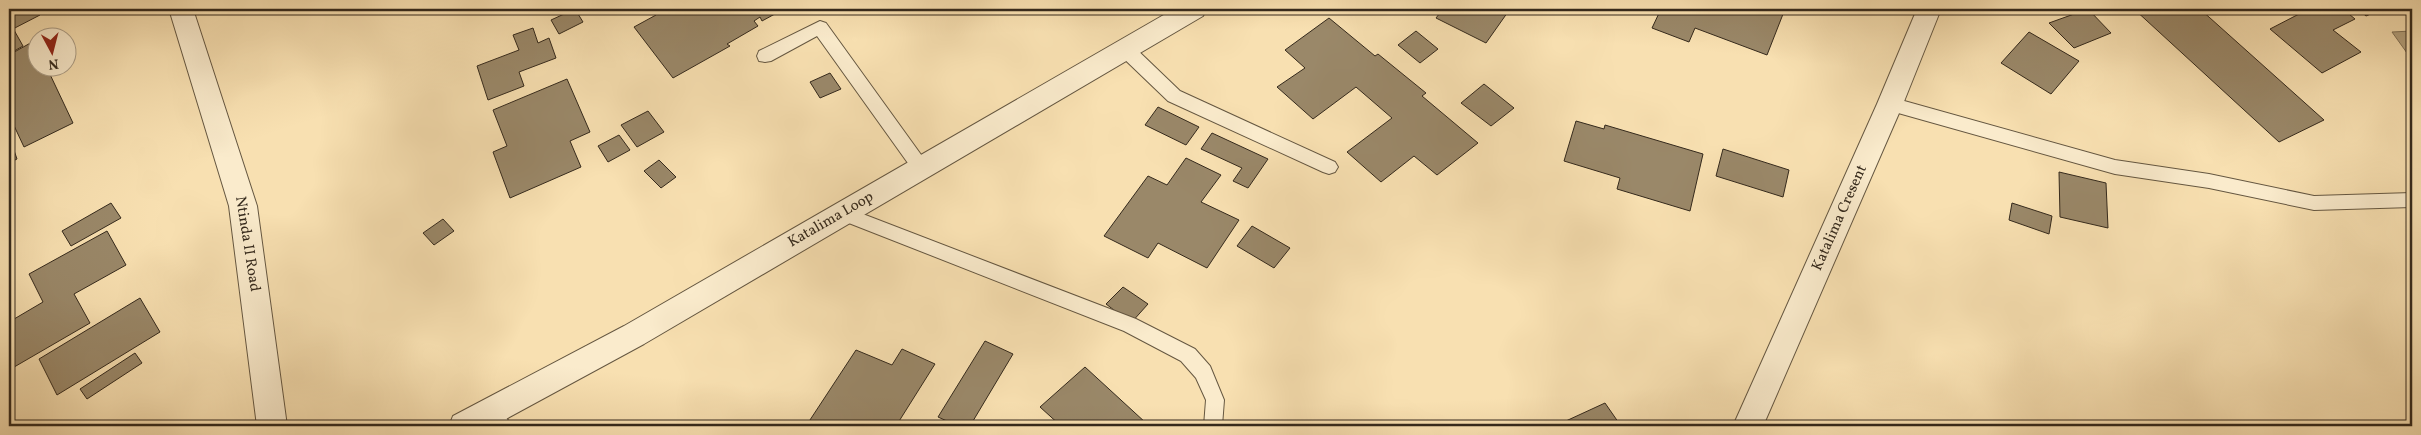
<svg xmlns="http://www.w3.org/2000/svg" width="2421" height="435" viewBox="0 0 2421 435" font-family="Vollkorn,serif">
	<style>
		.water { fill: #b5a27e; stroke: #817257 }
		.building { fill: #9a8869; stroke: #34291c }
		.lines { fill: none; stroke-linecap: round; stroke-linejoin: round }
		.service-casing { stroke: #655741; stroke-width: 2 }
		.minor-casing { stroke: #655741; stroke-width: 2 }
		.tertiary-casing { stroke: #655741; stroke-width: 2 }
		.service { fill: #faebcc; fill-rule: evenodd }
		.minor { fill: #faebcc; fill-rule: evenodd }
		.tertiary { fill: #faebcc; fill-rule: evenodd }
		.labels { text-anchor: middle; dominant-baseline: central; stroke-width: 4.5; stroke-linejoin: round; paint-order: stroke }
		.street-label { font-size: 15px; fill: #34291c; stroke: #faebcc }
	</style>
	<rect width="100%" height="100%" fill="#f8e0b1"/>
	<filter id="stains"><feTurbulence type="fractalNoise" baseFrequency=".004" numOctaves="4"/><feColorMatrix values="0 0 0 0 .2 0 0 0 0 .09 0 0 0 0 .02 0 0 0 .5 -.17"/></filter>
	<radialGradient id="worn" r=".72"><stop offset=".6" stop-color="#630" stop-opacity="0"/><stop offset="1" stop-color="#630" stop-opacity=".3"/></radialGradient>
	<!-- water -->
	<path class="water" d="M2412,31V60L2392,32Z"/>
	<!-- building -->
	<path class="building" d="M9,9H37L40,15L9,31Z
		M575,9L583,22L559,34L551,20Z
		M652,9H784L762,21L760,17L754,21L758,26L727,44L730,46L673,78L634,27L656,15Z
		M1443,9H1510L1486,43L1436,18Z
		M1661,9H1785L1767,55L1695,28L1689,42L1652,28Z
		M2088,9L2111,33L2074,48L2049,23Z
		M2134,9H2200L2324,120L2279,142Z
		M2293,9H2343L2355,19L2333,30L2361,52L2322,73L2270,29L2299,14Z
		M2358,9H2382L2366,16Z
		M1329,18L1375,56L1378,54L1426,93L1422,96L1478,143L1437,175L1414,156L1381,182L1347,152L1392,118L1356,87L1313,119L1277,87L1305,68L1285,50Z
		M533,28L538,43L549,38L556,58L519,72L524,86L488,100L477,66L519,50L513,35Z
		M14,30L23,46L9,54V33Z
		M1416,31L1438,49L1420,63L1398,45Z
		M2029,32L2079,61L2051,94L2001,63Z
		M34,41L38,48V68H47L73,123L24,147L9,115V55Z
		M830,73L841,89L820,98L810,82Z
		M567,79L590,132L570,141L581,167L510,198L493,152L507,146L493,110Z
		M1484,84L1514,108L1491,126L1461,103Z
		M1158,107L1199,127L1186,145L1145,125Z
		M648,111L664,132L637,147L621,125Z
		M1576,121L1604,129L1605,125L1703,154L1690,211L1617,189L1620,178L1564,161Z
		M1212,133L1268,159L1248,188L1233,181L1242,168L1201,149Z
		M619,135L630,150L608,162L598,146Z
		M9,136L17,159L9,163Z
		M1723,149L1789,170L1783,197L1716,176Z
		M1186,158L1221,175L1201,202L1239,220L1207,268L1158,243L1148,258L1104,236L1148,176L1167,185Z
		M659,160L676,177L661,188L644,171Z
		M2059,172L2106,183L2108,228L2060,217Z
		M111,203L121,218L71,246L62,231Z
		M2012,203L2052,216L2049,234L2009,220Z
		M443,219L454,231L434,245L423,233Z
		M1252,226L1290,248L1274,268L1237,246Z
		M107,231L126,265L74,294L90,323L9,370V322L43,302L29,274Z
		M1123,287L1148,304L1131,323L1106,304Z
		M140,298L160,332L57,395L39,359Z
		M985,341L1013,354L970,426H958L938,417Z
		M902,349L935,364L896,426H806L856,350L892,365Z
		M135,353L142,363L87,399L80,389Z
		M1085,367L1146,423L1142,426H1061L1040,407Z
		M1605,403L1621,426H1555Z"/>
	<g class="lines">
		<!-- service casing -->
		<g class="service-casing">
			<path id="service" d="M820,21L826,23L927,163L930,168L927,173L921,175L915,173L817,36L771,61L765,62L759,61L757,56L759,51Z
				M1125,43L1131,44L1180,91L1335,162L1338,167L1335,172L1329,174L1323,172L1168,101L1119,54L1117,49L1119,44Z
				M1890,97L2115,160L2209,174L2314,196L2412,193V207L2314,210L2209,188L2115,174L1884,109L1882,104L1884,99Z
				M842,206L1136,319L1195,349L1210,366L1224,400L1222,426H1204L1206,400L1196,378L1181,361L1124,331L836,218L833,213L836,208Z
				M491,403L498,406L512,426H491L481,412L484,406Z"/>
		</g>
		<!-- minor casing -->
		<g class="minor-casing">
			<path id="minor" d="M1917,9H1941L1903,104L1763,426H1733L1877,104Z"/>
		</g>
		<!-- tertiary casing -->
		<g class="tertiary-casing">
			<path id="tertiary" d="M169,9H193L257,206L287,426H257L229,206Z
				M1174,9H1206L1203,16L644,344L493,426H449L453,416L624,326Z"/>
		</g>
		<!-- service -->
		<use href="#service" class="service"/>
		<!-- minor -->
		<use href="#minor" class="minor"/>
		<!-- tertiary -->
		<use href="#tertiary" class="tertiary"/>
	</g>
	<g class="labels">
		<!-- street labels -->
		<g class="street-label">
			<text transform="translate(1840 218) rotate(-66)">Katalima Cresent</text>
			<text transform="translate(831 220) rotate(-30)">Katalima Loop</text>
			<text transform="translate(247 244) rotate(81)">Ntinda II Road</text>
		</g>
	</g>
	<!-- margin -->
	<rect width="2421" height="435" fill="none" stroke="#f8e0b1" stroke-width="30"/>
	<rect x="10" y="10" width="2401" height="415" fill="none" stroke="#34291c" stroke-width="2.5"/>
	<rect x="15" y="15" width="2391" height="405" fill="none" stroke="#34291c"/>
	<!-- north arrow -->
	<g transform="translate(52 52) rotate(173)"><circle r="24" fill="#faebcc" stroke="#ab9d86"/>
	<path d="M0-4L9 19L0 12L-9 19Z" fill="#8f2418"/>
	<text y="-8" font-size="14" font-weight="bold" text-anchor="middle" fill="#34291c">N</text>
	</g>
	<rect width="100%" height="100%" filter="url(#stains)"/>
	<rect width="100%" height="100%" fill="url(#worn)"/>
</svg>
